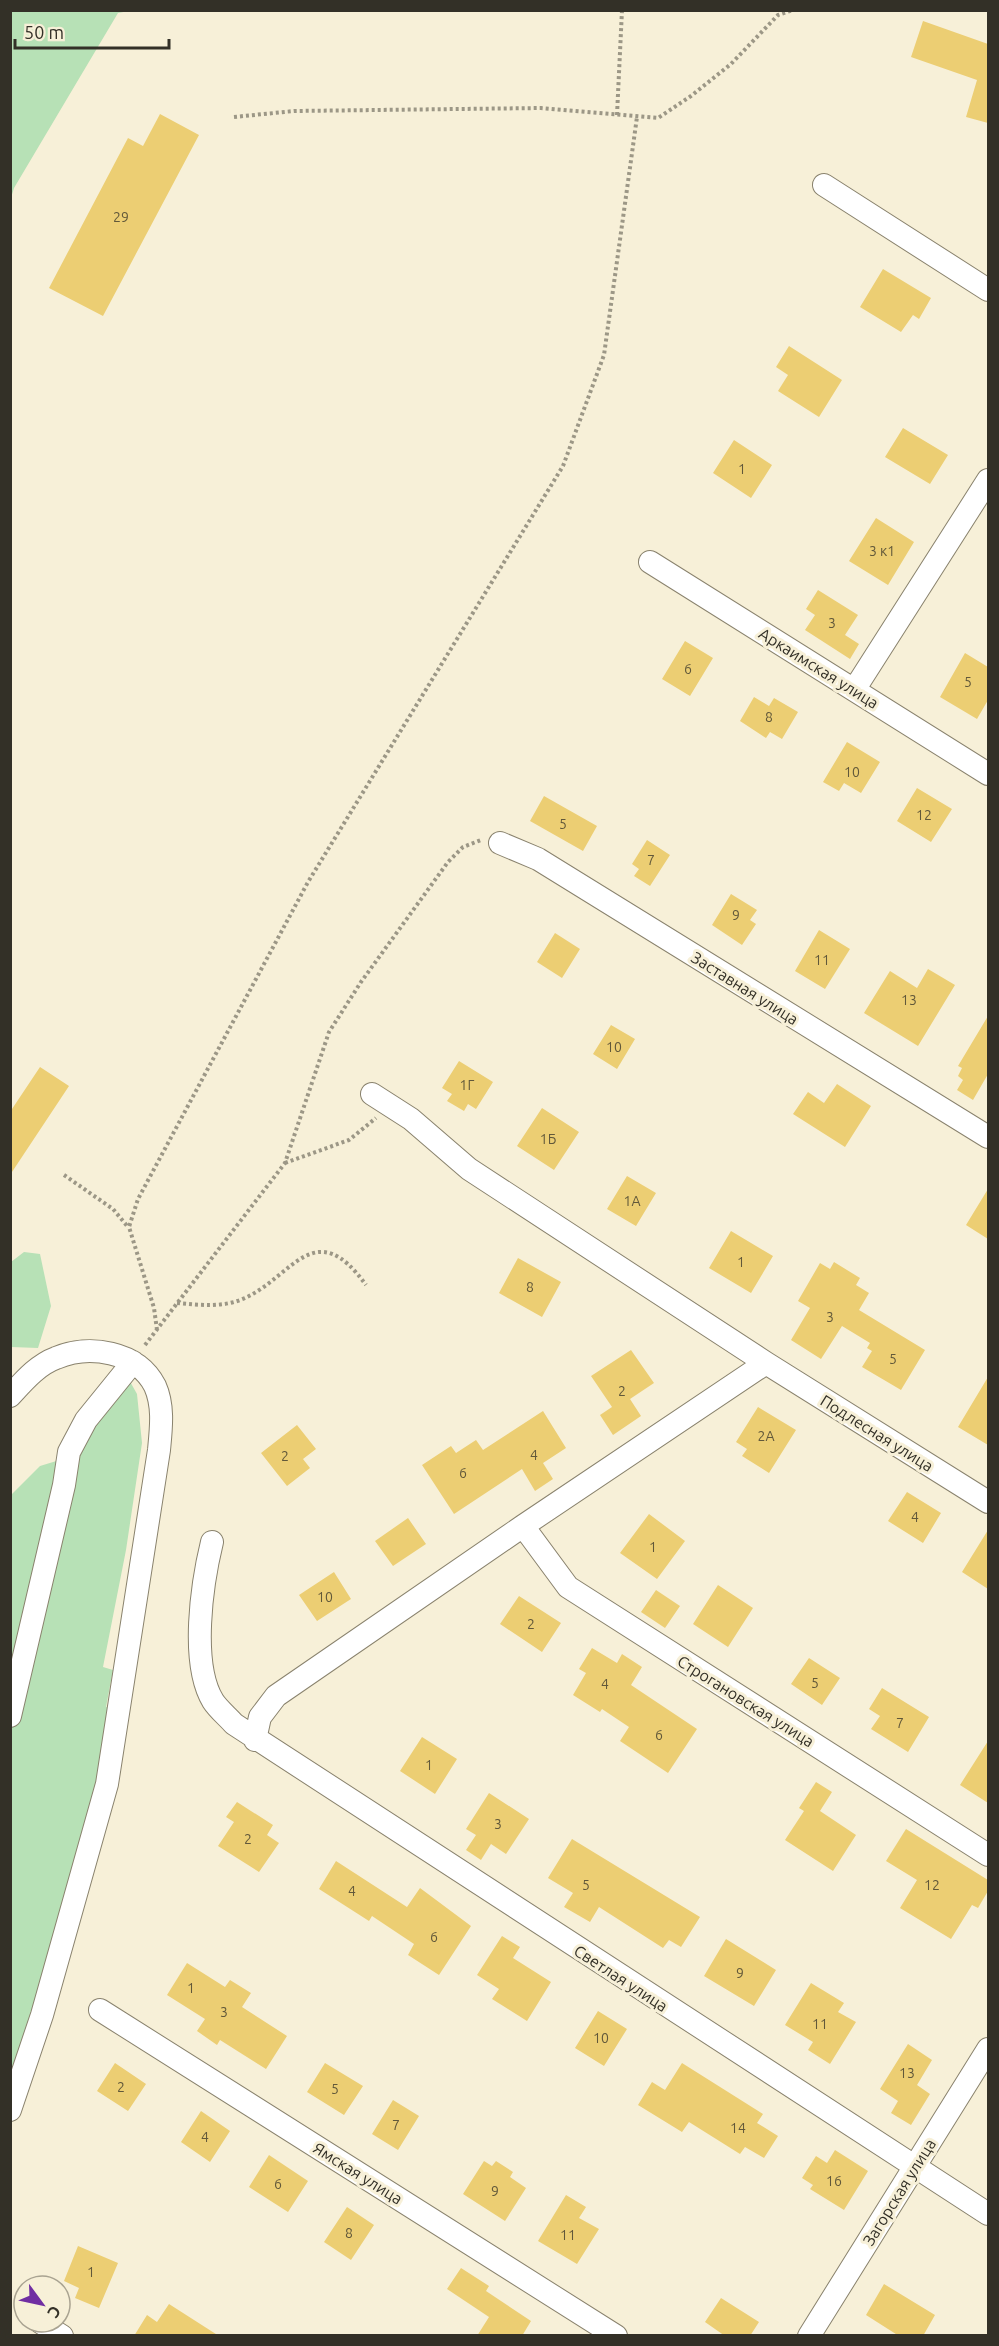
<svg xmlns="http://www.w3.org/2000/svg" width="999" height="2346" viewBox="0 0 999 2346" font-family="Ubuntu,sans-serif">
	<style>
		.green { fill: #b7e1b6 }
		.building { fill: #ecce73 }
		.lines { fill: none; stroke-linecap: round; stroke-linejoin: round }
		.street-casing { stroke: #89826d; stroke-width: 24 }
		.path { stroke: #9c9786; stroke-width: 4; stroke-dasharray: 3 3; stroke-linecap: butt }
		.street { stroke: #fff; stroke-width: 22 }
		.labels { text-anchor: middle; dominant-baseline: central; stroke-width: 6; stroke-linejoin: round; paint-order: stroke }
		.number-label { font-size: 14px; fill: #61583a }
		.street-label { font-size: 16px; fill: #333027; stroke: #f7f0d8 }
	</style>
	<rect width="100%" height="100%" fill="#f7f0d8"/>
	<!-- green -->
	<path class="green" d="M11,10L129,11L118,13L14,188L11,198Z
		M24,1252L40,1254L51,1306L38,1348L11,1347V1262Z
		M128,1378L137,1394L142,1443L126,1550L103,1667L113,1670L106,1707L113,1708C88,1835 49,1957 11,2081V1495L40,1466L76,1455Z"/>
	<!-- building -->
	<path class="building" d="M923,21L988,44V123L966,117L977,80L911,57Z
		M160,114L199,135L103,316L49,288L128,138L143,146Z
		M883,269L931,298L919,319L913,315L901,332L860,307Z
		M789,346L842,380L819,417L778,391L788,375L776,367Z
		M903,428L948,455L930,484L885,457Z
		M734,440L772,465L751,498L713,473Z
		M876,518L914,542L888,585L849,561Z
		M818,590L858,615L845,635L859,644L850,659L805,630L815,615L806,609Z
		M685,641L713,658L690,696L662,679Z
		M965,653L988,667V700L977,719L940,697Z
		M754,697L769,706L774,698L798,712L782,739L770,732L766,738L740,721Z
		M847,742L880,762L861,793L844,783L839,791L823,782Z
		M917,788L952,809L931,842L897,821Z
		M544,796L597,826L583,851L530,821Z
		M647,840L670,855L650,886L634,876L639,869L632,864Z
		M731,894L757,910L750,920L756,924L742,945L712,925Z
		M819,930L850,949L825,989L795,971Z
		M555,933L580,949L562,978L537,962Z
		M928,969L955,985L918,1046L864,1013L890,971L917,988Z
		M988,1016V1074L973,1100L957,1090L963,1080L958,1076L962,1068L958,1066Z
		M611,1025L635,1039L617,1069L593,1054Z
		M459,1061L493,1082L476,1109L468,1104L464,1111L447,1101L452,1094L442,1088Z
		M40,1067L69,1086L10,1175V1112Z
		M837,1084L871,1106L845,1147L793,1114L808,1092L824,1103Z
		M542,1108L579,1132L554,1170L517,1146Z
		M627,1176L656,1193L636,1226L607,1209Z
		M988,1189V1239L966,1225Z
		M731,1231L773,1256L751,1293L709,1268Z
		M518,1258L561,1282L542,1317L499,1293Z
		M834,1262L860,1278L856,1285L869,1293L859,1310L925,1350L901,1390L862,1367L872,1351L867,1348L870,1343L842,1326L821,1359L791,1340L810,1308L798,1301L820,1263L830,1269Z
		M631,1350L654,1383L630,1399L641,1416L613,1435L600,1415L612,1407L591,1376Z
		M988,1377V1445L958,1427Z
		M758,1407L796,1430L769,1473L742,1456L747,1449L736,1442Z
		M543,1411L566,1448L543,1463L553,1479L535,1491L522,1469L454,1514L422,1465L451,1446L456,1453L476,1440L483,1450Z
		M297,1425L316,1449L303,1459L310,1468L287,1486L261,1453Z
		M907,1492L941,1513L923,1543L888,1521Z
		M649,1514L685,1541L657,1579L620,1553Z
		M408,1518L426,1544L393,1566L375,1541Z
		M988,1530V1589L962,1572Z
		M334,1572L351,1599L317,1621L299,1595Z
		M718,1585L753,1608L728,1647L693,1624Z
		M656,1590L680,1606L665,1628L641,1612Z
		M519,1596L561,1623L542,1652L500,1624Z
		M592,1648L617,1663L622,1654L642,1667L631,1685L697,1729L668,1773L620,1741L629,1727L602,1709L600,1712L573,1695L586,1673L579,1669Z
		M809,1658L840,1678L822,1705L791,1684Z
		M882,1688L929,1717L908,1752L871,1729L880,1716L869,1709Z
		M422,1737L457,1759L435,1794L400,1771Z
		M988,1741V1803L960,1785Z
		M816,1782L832,1792L820,1811L856,1835L833,1871L785,1840L804,1811L799,1808Z
		M489,1793L529,1819L506,1854L491,1844L481,1860L466,1850L476,1835L466,1829Z
		M237,1802L273,1825L267,1835L279,1843L259,1872L218,1846L234,1822L226,1817Z
		M906,1829L988,1880V1891L978,1908L972,1905L951,1939L900,1908L917,1880L886,1861Z
		M572,1839L700,1917L681,1947L669,1940L663,1948L599,1907L590,1922L564,1907L573,1893L548,1878Z
		M336,1861L407,1907L420,1888L471,1926L439,1975L408,1955L414,1944L372,1916L369,1921L319,1889Z
		M502,1936L520,1947L513,1958L551,1982L527,2021L492,1999L499,1989L477,1975Z
		M726,1939L776,1970L754,2006L704,1976Z
		M187,1963L225,1987L230,1980L251,1993L242,2007L287,2036L266,2069L220,2040L217,2045L197,2031L205,2019L167,1995Z
		M811,1983L844,2003L838,2012L856,2022L830,2064L808,2050L813,2042L785,2025Z
		M598,2011L627,2029L604,2066L575,2048Z
		M908,2044L932,2060L917,2085L930,2094L911,2125L891,2113L898,2101L880,2089Z
		M115,2063L146,2084L128,2111L97,2091Z
		M325,2063L363,2086L344,2115L307,2092Z
		M682,2063L763,2114L757,2123L778,2136L764,2158L745,2147L740,2154L689,2122L682,2132L638,2105L652,2082L665,2090Z
		M393,2100L419,2116L398,2150L372,2134Z
		M201,2111L230,2131L210,2162L181,2142Z
		M835,2150L868,2171L844,2210L810,2189L813,2185L802,2178L816,2156L827,2163Z
		M269,2155L308,2181L288,2212L249,2187Z
		M484,2161L492,2166L496,2161L513,2172L510,2177L526,2188L505,2221L463,2194Z
		M566,2195L586,2207L579,2218L599,2229L577,2264L538,2241Z
		M347,2207L374,2225L351,2260L324,2242Z
		M78,2246L118,2263L99,2308L75,2298L79,2288L64,2281Z
		M461,2268L489,2286L486,2291L531,2321L522,2336H477L489,2317L447,2289Z
		M884,2284L935,2315L923,2336H899L866,2315Z
		M721,2298L759,2322L750,2336H725L705,2322Z
		M169,2304L219,2336H134L147,2315L157,2322Z"/>
	<g class="lines">
		<!-- street casing -->
		<g class="street-casing">
			<path id="street" d="M824,185L988,290
				M650,562L988,774
				M854,690L988,480
				M500,843L538,859L988,1137
				M372,1094L411,1119L469,1169L766,1363L988,1502
				M10,1396C23,1382 37,1365 56,1358C89,1344 137,1351 155,1386C164,1406 161,1429 159,1450L107,1784L42,2015L10,2110
				M523,1526L568,1587L988,1855
				M212,1542C202,1583 190,1663 213,1701C218,1709 228,1717 234,1724L988,2214
				M10,1716L64,1485L69,1452L86,1420L133,1362
				M255,1740L260,1717L276,1696L523,1526L766,1363
				M100,2010L616,2336
				M40,2322L62,2336
				M809,2336L988,2049"/>
		</g>
		<!-- path -->
		<path class="path" d="M617,115L622,10
			M234,117L294,111L541,108L658,118L691,96L731,64L778,15L793,10
			M285,1163L349,1140L376,1118
			M64,1175L113,1209L128,1227
			M177,1303C201,1305 223,1308 245,1298C293,1276 315,1214 366,1285
			M157,1330L154,1308L129,1227L138,1199L308,882L563,466L604,355L637,117
			M145,1345L285,1163L329,1032L361,982L448,862L463,847L481,840"/>
		<!-- street -->
		<use href="#street" class="street"/>
	</g>
	<g class="labels">
		<!-- number labels -->
		<g class="number-label">
			<text x="121" y="217">29</text>
			<text x="742" y="469">1</text>
			<text x="882" y="551">3 к1</text>
			<text x="832" y="623">3</text>
			<text x="688" y="669">6</text>
			<text x="968" y="682">5</text>
			<text x="769" y="717">8</text>
			<text x="852" y="772">10</text>
			<text x="924" y="815">12</text>
			<text x="563" y="824">5</text>
			<text x="651" y="860">7</text>
			<text x="736" y="915">9</text>
			<text x="822" y="960">11</text>
			<text x="909" y="1000">13</text>
			<text x="614" y="1047">10</text>
			<text x="467" y="1085">1Г</text>
			<text x="548" y="1139">1Б</text>
			<text x="632" y="1201">1А</text>
			<text x="741" y="1262">1</text>
			<text x="530" y="1287">8</text>
			<text x="830" y="1317">3</text>
			<text x="893" y="1359">5</text>
			<text x="622" y="1391">2</text>
			<text x="766" y="1436">2А</text>
			<text x="534" y="1455">4</text>
			<text x="285" y="1456">2</text>
			<text x="463" y="1473">6</text>
			<text x="915" y="1517">4</text>
			<text x="653" y="1547">1</text>
			<text x="325" y="1597">10</text>
			<text x="531" y="1624">2</text>
			<text x="815" y="1683">5</text>
			<text x="605" y="1684">4</text>
			<text x="900" y="1723">7</text>
			<text x="659" y="1735">6</text>
			<text x="429" y="1765">1</text>
			<text x="498" y="1824">3</text>
			<text x="248" y="1839">2</text>
			<text x="586" y="1885">5</text>
			<text x="932" y="1885">12</text>
			<text x="352" y="1891">4</text>
			<text x="434" y="1937">6</text>
			<text x="740" y="1973">9</text>
			<text x="191" y="1988">1</text>
			<text x="224" y="2012">3</text>
			<text x="820" y="2024">11</text>
			<text x="601" y="2038">10</text>
			<text x="907" y="2073">13</text>
			<text x="121" y="2087">2</text>
			<text x="335" y="2089">5</text>
			<text x="396" y="2125">7</text>
			<text x="738" y="2128">14</text>
			<text x="205" y="2137">4</text>
			<text x="834" y="2181">16</text>
			<text x="278" y="2184">6</text>
			<text x="495" y="2191">9</text>
			<text x="349" y="2233">8</text>
			<text x="568" y="2235">11</text>
			<text x="91" y="2272">1</text>
		</g>
		<!-- street labels -->
		<g class="street-label">
			<text transform="translate(819 668) rotate(32)">Аркаимская улица</text>
			<text transform="translate(745 988) rotate(32)">Заставная улица</text>
			<text transform="translate(877 1433) rotate(32)">Подлесная улица</text>
			<text transform="translate(746 1701) rotate(32)">Строгановская улица</text>
			<text transform="translate(621 1978) rotate(33)">Светлая улица</text>
			<text transform="translate(358 2173) rotate(32)">Ямская улица</text>
			<text transform="translate(899 2192) rotate(-58)">Загорская улица</text>
		</g>
	</g>
	<!-- border -->
	<rect width="999" height="2346" fill="none" stroke="#333027" stroke-width="24"/>
	<!-- north arrow -->
	<g transform="translate(42 2304) rotate(123)"><circle r="28" fill="#f7f0d8" stroke="#a9a391" stroke-width="1.5"/>
	<path d="M0-4.5L10 22L0 15L-10 22Z" fill="#702ea2"/>
	<text y="-9" font-size="16" font-weight="bold" text-anchor="middle" fill="#333027">С</text>
	</g>
	<!-- scale -->
	<path d="M15 39v9h154v-9" fill="none" stroke="#333027" stroke-width="3"/>
	<text x="24" y="39" font-size="18" fill="#333027" stroke="#f7f0d8" stroke-width="4.5" paint-order="stroke">50 m</text>
</svg>
